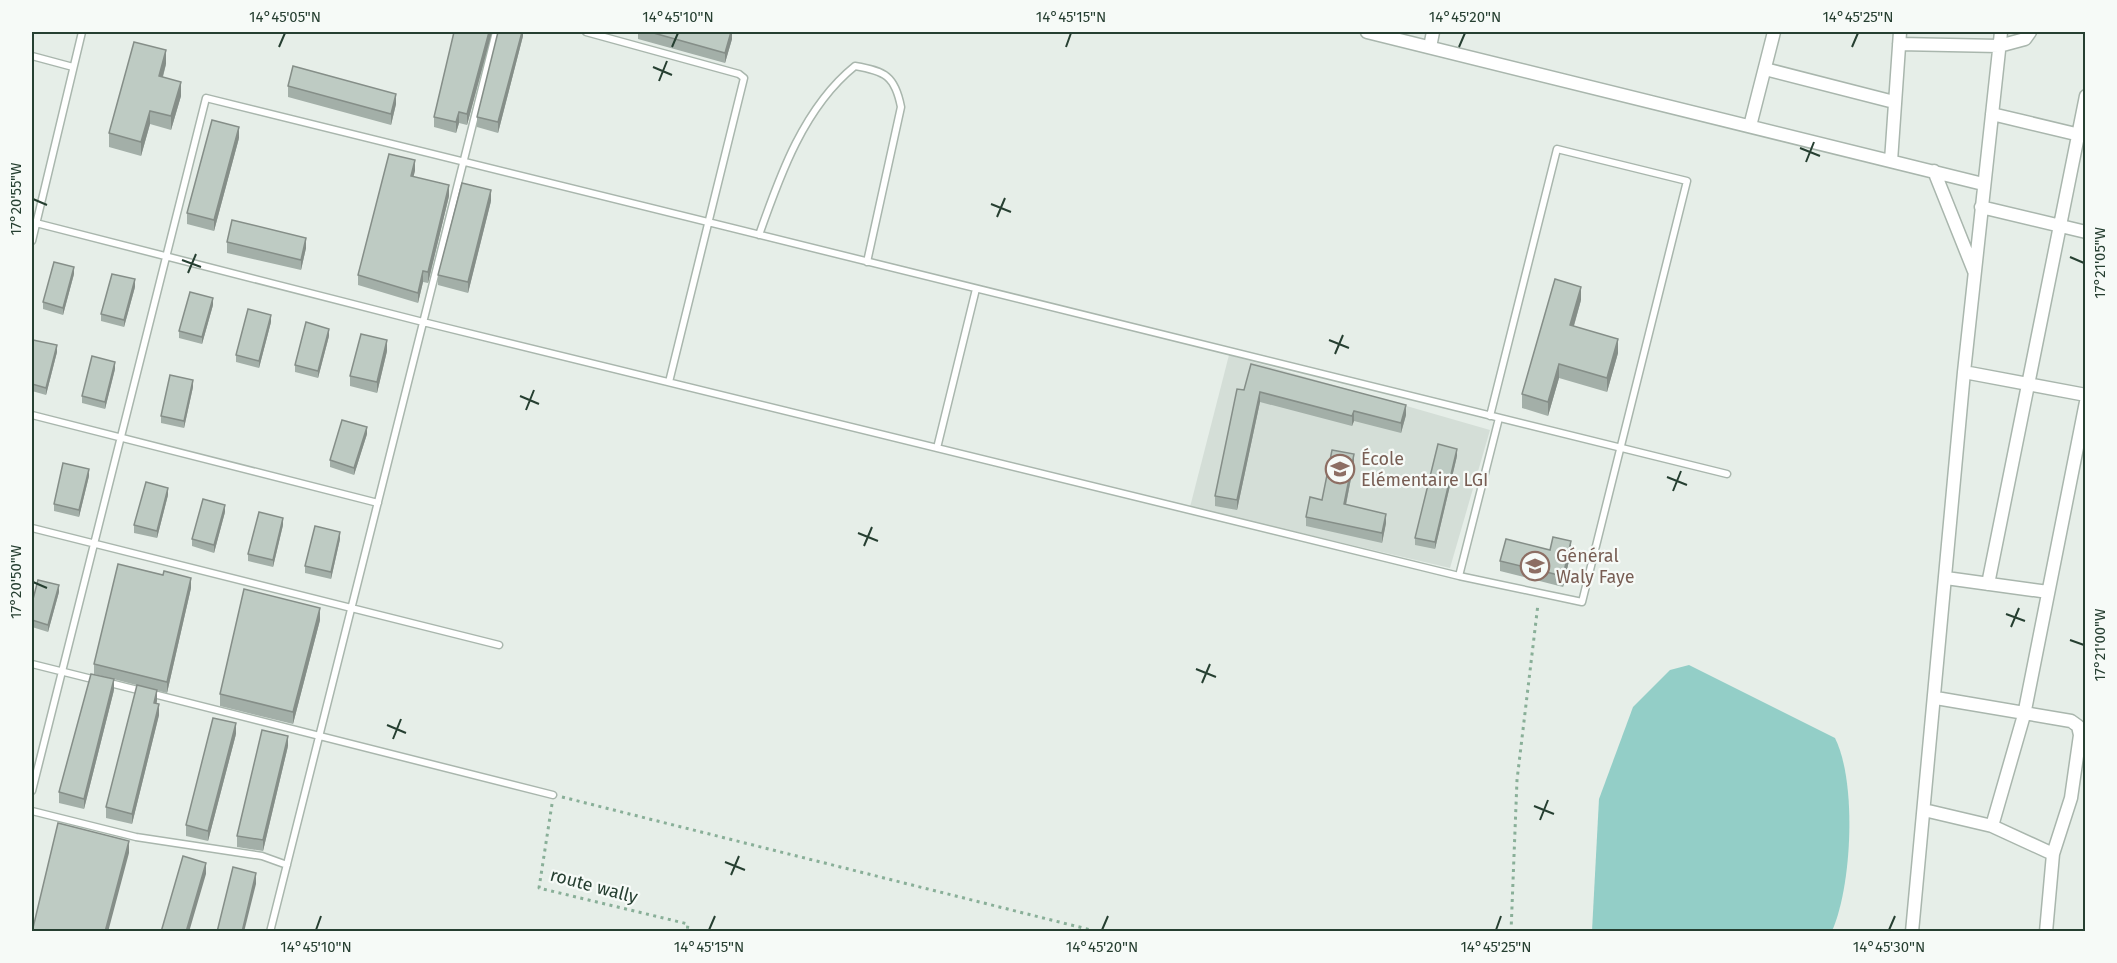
<svg xmlns="http://www.w3.org/2000/svg" width="2117" height="963" viewBox="0 0 2117 963" font-family="'Fira Sans',sans-serif">
	<style>
		.built { fill: #d4ded7 }
		.water { fill: #93cec7 }
		.lines { fill: none; stroke-linecap: round; stroke-linejoin: round }
		.lane-casing { stroke: #a9b6ad; stroke-width: 9 }
		.street-casing { stroke: #a9b6ad; stroke-width: 15 }
		.path { stroke: #89af98; stroke-width: 3; stroke-dasharray: 3 4.5; stroke-linecap: butt }
		.lane { stroke: #fff; stroke-width: 6 }
		.street { stroke: #fff; stroke-width: 12 }
		.wall { fill: #a3afa8 }
		.shaded-wall { fill: #858e88 }
		.building { fill: #becbc3; stroke: #858e88; stroke-width: 1.5 }
		.ticks { fill: none; stroke: #263f31; stroke-width: 2 }
		.labels { text-anchor: middle; dominant-baseline: central; stroke-width: 4.5; stroke-linejoin: round; paint-order: stroke }
		.education-label { font-size: 18px; fill: #785e54; stroke: #f6faf7; text-anchor: start }
		.street-label { font-size: 18px; fill: #263f31; stroke: #f6faf7 }
		.neatline { fill: none; stroke: #263f31; stroke-width: 2 }
		.ticks-label { font-size: 15px; text-anchor: middle; fill: #263f31 }
	</style>
	<rect width="100%" height="100%" fill="#e6eee8"/>
	<!-- built -->
	<path class="built" d="M1229,355L1490,430L1450,568L1190,507Z"/>
	<!-- water -->
	<path class="water" d="M1689,665L1835,738C1857,782 1852,886 1832,931H1592L1599,799L1633,707L1670,670Z"/>
	<g class="lines">
		<!-- lane casing -->
		<g class="lane-casing">
			<path id="lane" d="M586,32L739,74L744,78L669,382
				M32,56L73,67
				M32,222L423,322L1459,576L1582,602L1687,181L1557,149L1490,416
				M759,235C780,175 804,107 855,66C885,71 895,76 901,107L867,262
				M32,241L82,32
				M32,415L378,503
				M937,448L976,289
				M32,528L499,645
				M1459,576L1499,418
				M32,664L96,680
				M106,682L553,795
				M32,791L206,98L1727,474
				M32,811L136,837L262,856L287,865
				M270,932L496,32"/>
		</g>
		<!-- street casing -->
		<g class="street-casing">
			<path id="street" d="M1367,32L1983,184
				M1899,44L1999,46L2025,39L2030,32
				M1430,47L1433,32
				M1765,69L1894,102
				M1992,114L2084,136
				M1750,126L1774,32
				M1891,161L1900,32
				M1934,171L1974,271
				M1981,207L2086,232
				M1964,372L2086,395
				M1946,578L2048,592
				M1988,584L2086,96
				M1936,698L2071,721L2078,726L2080,735L2071,798L2053,854L2046,932
				M1924,810L1992,826L2053,854
				M1992,826L2024,715L2086,402
				M1912,932L1964,372L2001,32"/>
		</g>
		<!-- path -->
		<path class="path" d="M562,797L1099,932
			M552,804L539,888L688,924L687,932
			M1511,932L1517,780L1538,604"/>
		<!-- lane -->
		<use href="#lane" class="lane"/>
		<!-- street -->
		<use href="#street" class="street"/>
	</g>
	<!-- wall -->
	<path class="wall" d="M454,32H492L467,125L459,123L456,133L434,127V117Z
		M523,32V36L498,133L477,127V117Z
		M638,32H732V39L725,63L638,39Z
		M166,64L163,77L181,96L171,130L150,124L141,156L109,147V133Z
		M288,86L396,104L391,125L288,97Z
		M239,138L214,231L187,224V213Z
		M415,171L413,176L449,196L428,283L423,282L418,303L358,285V275Z
		M491,201L468,293L438,285V275Z
		M227,242L306,248L301,270L227,253Z
		M74,274L63,315L43,309V302Z
		M135,287L124,327L101,321V314Z
		M1581,300L1574,326L1618,353L1607,392L1559,378L1548,416L1522,408V394Z
		M213,305L202,344L179,338V331Z
		M271,322L259,368L236,362V355Z
		M329,336L318,378L295,372V365Z
		M32,346L57,352L46,395L32,391Z
		M387,351L377,393L350,386V376Z
		M1251,364L1406,415L1401,433L1354,421L1352,426L1260,402L1237,510L1215,506V496Z
		M115,369L105,409L82,403V396Z
		M193,387L184,428L161,423V416Z
		M367,434L354,475L330,467V460Z
		M1457,456L1435,549L1415,545V538Z
		M1354,463L1346,505L1386,523L1382,543L1306,526V517Z
		M89,476L79,517L54,511V504Z
		M168,495L157,538L134,533V525Z
		M225,512L214,553L192,546V539Z
		M283,525L273,567L248,561V554Z
		M340,539L331,579L305,573V566Z
		M1550,550L1571,552L1563,587L1500,571V561Z
		M191,588L167,693L94,674V664Z
		M59,592L48,632L32,627V603Z
		M320,620L293,724L220,706V694Z
		M114,690L84,809L59,803V792Z
		M157,701L156,704L159,715L132,824L106,818V807Z
		M236,734L208,841L186,836V825Z
		M288,746L263,851L237,847V836Z"/>
	<!-- shaded-wall -->
	<path class="shaded-wall" d="M489,32H492L467,125V114Z
		M522,32H523V36L498,133V122Z
		M731,32H732V39L725,63V53Z
		M166,50V64L159,90V76Z
		M181,82V96L171,130V116Z
		M396,94V104L391,125V114Z
		M150,111V124L141,156V142Z
		M459,112V123L456,133V122Z
		M239,127V138L214,231V220Z
		M415,160V171L411,186V176Z
		M449,185V196L428,283V272Z
		M491,190V201L468,293V282Z
		M306,238V248L301,270V260Z
		M74,267V274L63,315V308Z
		M423,271V282L418,303V293Z
		M135,279V287L124,327V320Z
		M1581,287V300L1570,339V325Z
		M213,298V305L202,344V337Z
		M271,315V322L259,368V361Z
		M329,329V336L318,378V371Z
		M1618,339V353L1607,392V378Z
		M387,340V351L377,393V382Z
		M57,345V352L46,395V388Z
		M115,362V369L105,409V402Z
		M1559,364V378L1548,416V402Z
		M193,380V387L184,428V421Z
		M1260,392V402L1237,510V500Z
		M1406,405V415L1401,433V423Z
		M1354,411V421L1352,426V416Z
		M367,427V434L354,475V468Z
		M1457,449V456L1435,549V542Z
		M1354,454V463L1344,514V504Z
		M89,469V476L79,517V510Z
		M168,488V495L157,538V531Z
		M225,505V512L214,553V545Z
		M1386,514V523L1382,543V533Z
		M283,518V525L273,567V560Z
		M340,532V539L331,579V572Z
		M1571,541V552L1563,587V576Z
		M191,578V588L167,693V682Z
		M59,585V592L48,632V625Z
		M320,608V620L293,724V712Z
		M114,679V690L84,809V799Z
		M157,690V701L154,714V703Z
		M159,704V715L132,824V814Z
		M236,723V734L208,841V831Z
		M288,736V746L263,851V840Z
		M129,841V853L108,932H105Z
		M206,863V874L189,932H186Z
		M256,873V884L244,932H242Z"/>
	<!-- building -->
	<path class="building" d="M454,32H489L467,114L459,112L456,122L434,117Z
		M498,32H522L498,122L477,117Z
		M650,32H731L725,53Z
		M134,42L166,50L159,76L181,82L171,116L150,111L141,142L109,133Z
		M293,66L396,94L391,114L288,86Z
		M212,120L239,127L214,220L187,213Z
		M389,154L415,160L411,176L449,185L428,272L423,271L418,293L358,275Z
		M462,183L491,190L468,282L438,275Z
		M232,220L306,238L301,260L227,242Z
		M54,262L74,267L63,308L43,302Z
		M112,274L135,279L124,320L101,314Z
		M1555,279L1581,287L1570,325L1618,339L1607,378L1559,364L1548,402L1522,394Z
		M190,292L213,298L202,337L179,331Z
		M248,309L271,315L259,361L236,355Z
		M306,322L329,329L318,371L295,365Z
		M361,334L387,340L377,382L350,376Z
		M33,340L57,345L46,388L32,384V346Z
		M92,356L115,362L105,402L82,396Z
		M1251,364L1406,405L1401,423L1354,411L1352,416L1260,392L1237,500L1215,496L1237,389L1244,390Z
		M170,375L193,380L184,421L161,416Z
		M342,420L367,427L354,468L330,460Z
		M1438,444L1457,449L1435,542L1415,538Z
		M1332,450L1354,454L1344,504L1386,514L1382,533L1306,517L1310,497L1322,500Z
		M63,463L89,469L79,510L54,504Z
		M146,482L168,488L157,531L134,525Z
		M203,499L225,505L214,545L192,539Z
		M259,512L283,518L273,560L248,554Z
		M315,526L340,532L331,572L305,566Z
		M1553,537L1571,541L1563,576L1500,561L1506,539L1550,550Z
		M118,564L163,575L164,571L191,578L167,682L94,664Z
		M38,580L59,585L48,625L32,620V603Z
		M244,589L320,608L293,712L220,694Z
		M91,674L114,679L84,799L59,792Z
		M137,685L157,690L154,703L159,704L132,814L106,807Z
		M213,718L236,723L208,831L186,825Z
		M262,730L288,736L263,840L237,836Z
		M58,823L129,841L105,932H32Z
		M183,856L206,863L186,932H161Z
		M233,867L256,873L242,932H217Z"/>
	<!-- ticks -->
	<path class="ticks" d="M279,47L285,33M672,47L678,33M1066,47L1071,33M1459,47L1465,33M1852,47L1858,33M653,67L672,75M659,81L667,61M1800,148L1820,156M1806,162L1814,142M33,199L47,205M991,204L1011,212M997,217L1005,198M2070,257L2084,263M182,260L201,267M188,273L196,254M1329,340L1349,348M1335,354L1343,335M520,396L539,404M526,410L534,390M1667,477L1687,485M1673,491L1681,471M858,533L878,541M864,546L872,527M33,582L47,588M2006,614L2025,621M2011,627L2019,608M2070,640L2084,645M1196,669L1216,677M1202,683L1210,664M387,725L406,733M393,739L401,719M1534,806L1554,814M1540,820L1548,800M725,862L745,870M731,875L739,856M316,930L321,916M709,930L715,916M1102,930L1108,916M1496,930L1501,916M1889,930L1895,916"/>
	<!-- icons -->
	<defs>
		<g id="school-ring" transform="scale(1.5)"><circle r="9.5" fill="#f6faf7" stroke="#8d6e63" stroke-width="1.5"/><path d="M0-5L7-2L0 1L-7-2ZM-4 1L0 2.5L4 1V4Q0 6-4 4Z" fill="#8d6e63"/></g>
	</defs>
	<g fill-rule="evenodd">
		<use href="#school-ring" x="1340" y="469"/>
		<use href="#school-ring" x="1535" y="566"/>
	</g>
	<g class="labels">
		<!-- education labels -->
		<g class="education-label">
			<text x="1361" y="459">École<tspan x="1361" dy="21">Elémentaire LGI</tspan></text>
			<text x="1556" y="556">Général<tspan x="1556" dy="21">Waly Faye</tspan></text>
		</g>
		<!-- street labels -->
		<g class="street-label">
			<text transform="translate(594 886) rotate(15)">route wally</text>
		</g>
	</g>
	<!-- border -->
	<rect width="2117" height="963" fill="none" stroke="#f6faf7" stroke-width="66"/>
	<rect x="33" y="33" width="2051" height="897" class="neatline"/>
	<g class="ticks-label">
		<text x="285" y="22">14°45'05"N</text>
		<text x="678" y="22">14°45'10"N</text>
		<text x="1071" y="22">14°45'15"N</text>
		<text x="1465" y="22">14°45'20"N</text>
		<text x="1858" y="22">14°45'25"N</text>
		<text transform="translate(16 199) rotate(-90)" y="5">17°20'55"W</text>
		<text transform="translate(2100 263) rotate(-90)" y="5">17°21'05"W</text>
		<text transform="translate(16 582) rotate(-90)" y="5">17°20'50"W</text>
		<text transform="translate(2100 645) rotate(-90)" y="5">17°21'00"W</text>
		<text x="316" y="952">14°45'10"N</text>
		<text x="709" y="952">14°45'15"N</text>
		<text x="1102" y="952">14°45'20"N</text>
		<text x="1496" y="952">14°45'25"N</text>
		<text x="1889" y="952">14°45'30"N</text>
	</g>
</svg>
